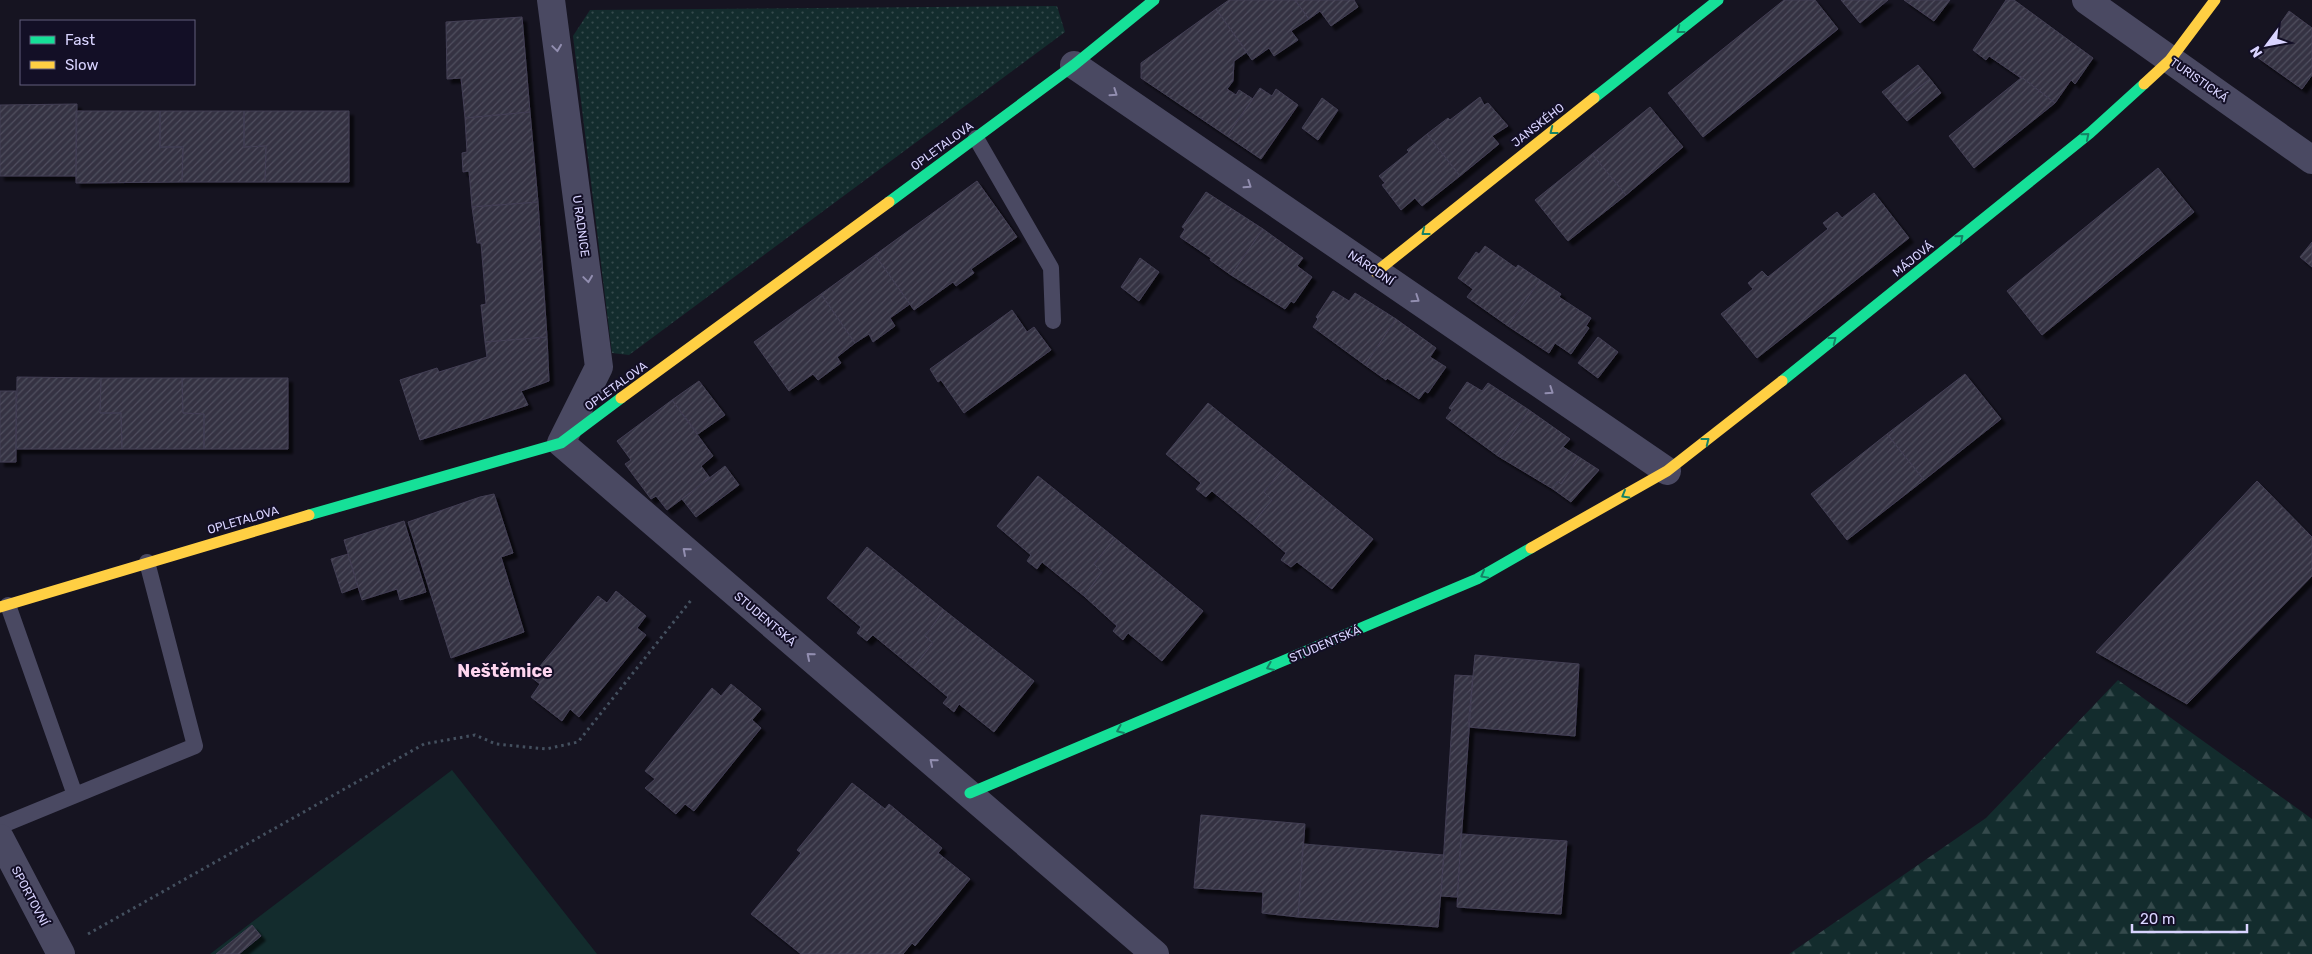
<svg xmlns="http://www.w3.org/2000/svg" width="2312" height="954" viewBox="0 0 2312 954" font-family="Rubik,sans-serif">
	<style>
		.forest { fill: url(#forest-firs) }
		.park { fill: url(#park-dots) }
		.pitch { fill: #132c2d }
		.building { fill: url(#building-hatch); stroke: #433f54; filter: url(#shadow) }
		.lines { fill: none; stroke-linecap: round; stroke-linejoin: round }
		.path { stroke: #44505f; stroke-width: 3; stroke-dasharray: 2.5 4; stroke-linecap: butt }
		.lane { stroke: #4a4962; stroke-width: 16 }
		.street { stroke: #4a4962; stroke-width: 28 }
		.fast { stroke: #16e098; stroke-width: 11 }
		.slow { stroke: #ffcf43; stroke-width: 11 }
		.oneway { stroke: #158265 }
		.oneway2 { stroke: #928eb0 }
		.labels { text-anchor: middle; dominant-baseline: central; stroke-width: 4; stroke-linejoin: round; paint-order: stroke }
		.street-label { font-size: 12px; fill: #d9d4ff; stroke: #130f26 }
		.district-label { font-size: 18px; font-weight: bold; fill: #ffd6f0; stroke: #130f26 }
	</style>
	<defs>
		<pattern id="forest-firs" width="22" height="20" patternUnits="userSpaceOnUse" patternTransform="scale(1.25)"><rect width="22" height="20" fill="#132c2d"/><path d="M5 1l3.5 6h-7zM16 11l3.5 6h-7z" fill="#354a4c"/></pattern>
		<pattern id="park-dots" width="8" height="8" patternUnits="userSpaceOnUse" patternTransform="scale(1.25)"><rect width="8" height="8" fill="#132c2d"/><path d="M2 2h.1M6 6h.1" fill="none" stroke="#354a4c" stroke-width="1.8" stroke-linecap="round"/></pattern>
		<pattern id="building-hatch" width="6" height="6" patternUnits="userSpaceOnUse" patternTransform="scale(1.25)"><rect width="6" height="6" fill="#343243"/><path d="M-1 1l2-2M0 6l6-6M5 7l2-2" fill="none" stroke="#514f5f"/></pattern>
		<filter id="shadow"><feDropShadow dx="4.5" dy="4.5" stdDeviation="1" flood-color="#0009"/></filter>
	</defs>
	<rect width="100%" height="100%" fill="#161421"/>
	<!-- forest -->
	<path class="forest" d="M2118,680L2312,819V954H1789L1986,818Z"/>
	<!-- park -->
	<path class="park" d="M1057,6L1065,32L629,355L612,353L573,36L590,10Z"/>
	<!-- pitch -->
	<path class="pitch" d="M452,770L597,954H210Z"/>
	<!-- building -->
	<path class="building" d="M1229,0H1295L1309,19L1291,31L1298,40L1274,56L1269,48L1252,60L1216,9Z
		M1295,0H1354L1358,7L1331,26L1320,11L1309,19Z
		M1784,0H1815L1838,29L1703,137L1668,93Z
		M1841,0H1888L1860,23Z
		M1904,0H1950L1934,21Z
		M2006,0H2014L2093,58L2075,84L2071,80L2055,103L2020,76L2021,78L1989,56L1986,60L1973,50Z
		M1216,9L1247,52L1234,61L1233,81L1227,89L1236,95L1239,90L1253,99L1227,136L1141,78V63Z
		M2289,11L2312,28V75L2302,89L2257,57Z
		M522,17L530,112L465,118L461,78L447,79L446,22Z
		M1918,65L1930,79L1894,106L1882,92Z
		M2020,76L2055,103L1974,168L1949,136L2021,78Z
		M1930,79L1941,93L1907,121L1894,106Z
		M1260,88L1272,96L1276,89L1298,105L1261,159L1227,136Z
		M1480,97L1484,105L1488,103L1508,126L1492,136L1499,144L1460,176L1427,134L1448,118L1450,120Z
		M1322,98L1338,110L1318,140L1302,128Z
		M77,104L76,176H0V105Z
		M1650,107L1683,147L1626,195L1592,154Z
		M76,111H160V147H183L182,182L76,183Z
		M160,111H244V147L266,146L265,182H182L183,147H160Z
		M244,111H349V182H265L266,146L244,147Z
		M530,112L538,202L472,207L469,171L463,172L462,153L467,152L465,118Z
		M1427,134L1460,176L1422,206L1415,198L1401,210L1382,185L1385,183L1379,176L1409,152L1407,150Z
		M1592,154L1626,195L1568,241L1535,200Z
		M2158,168L2194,212L2042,335L2007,291Z
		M977,181L1017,237L971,269L974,273L956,286L953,282L914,310L875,255Z
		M1206,192L1263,229L1231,275L1210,260L1211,258L1180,237L1185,229L1182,227Z
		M1874,193L1909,238L1757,358L1721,314L1753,289L1748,283L1762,271L1768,277L1828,229L1823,223L1837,212L1842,218Z
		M538,202L547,337L485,342L481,305L486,304L481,243H477L472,207Z
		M1263,229L1303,258L1297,266L1312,277L1294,303L1291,301L1285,309L1231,275Z
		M2312,242V267L2300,257Z
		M1485,246L1516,268L1518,265L1540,280L1508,326L1467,297L1473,289L1458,278L1476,252L1479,254Z
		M875,255L910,304L890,318L895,326L873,342L869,334L855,343L821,294Z
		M1140,258L1159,272L1139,301L1121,287Z
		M1540,280L1561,294L1559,297L1591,318L1586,326L1589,328L1571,354L1555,343L1549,353L1508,326Z
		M1333,291L1349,301L1355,293L1396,319L1365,365L1313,327L1318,319L1316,317Z
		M821,294L855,343L837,357L841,363L818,380L813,374L789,391L754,342Z
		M1012,310L1027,332L1034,327L1051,350L964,413L941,380L938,382L930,369Z
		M1396,319L1436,348L1430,357L1446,367L1428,393L1425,391L1419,399L1387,378L1386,380L1365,365Z
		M547,337L549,381L521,391L528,405L420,440L400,380L437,368L439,372L487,357L485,342Z
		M1598,337L1618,352L1598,378L1578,363Z
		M1965,374L2001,419L1924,480L1887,434Z
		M17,377L101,378L100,413H121L122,449H16Z
		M101,378H182L183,413L204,414V449H122L121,413H100Z
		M182,378H288V449H204V414L183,413Z
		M699,381L725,415L698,434L672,400Z
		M1467,382L1482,391L1488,383L1529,410L1498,456L1446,418L1452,410L1449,408Z
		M0,391H16V462H0Z
		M672,400L713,456L701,466L710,478L667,510L656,496L651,499L625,464L631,460L617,441Z
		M1208,403L1285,466L1264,492L1272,500L1252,524L1212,491L1206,497L1196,489L1201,483L1166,454Z
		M1529,410L1570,439L1563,447L1579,457L1561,484L1558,481L1553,489L1498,456Z
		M1887,434L1924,480L1847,540L1811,494Z
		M1579,457L1599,470L1571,502L1553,489L1558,481L1561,484Z
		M725,466L739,485L696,517L682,499Z
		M1285,466L1373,539L1332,589L1297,562L1291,567L1281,560L1286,553L1252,524L1272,500L1264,492Z
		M1038,476L1115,538L1094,564L1102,572L1084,596L1042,562L1037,569L1027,561L1031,555L997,526Z
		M2257,481L2312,537V576L2187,704L2096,652Z
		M494,494L513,553L501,557L524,632L451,658L408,522L480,497Z
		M404,521L426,592L400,600L397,589L362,600L344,540Z
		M1115,538L1203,611L1162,661L1128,633L1123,640L1113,631L1117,626L1084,596L1102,572L1094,564Z
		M867,547L944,610L925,636L933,643L913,668L873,635L867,641L857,633L861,627L827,598Z
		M348,554L358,587L342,593L331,559Z
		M616,591L646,616L637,628L646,635L579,717L570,709L562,721L531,697L540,684L531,677L598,596L607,603Z
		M944,610L1034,681L994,732L959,704L954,712L943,703L948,697L913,668L933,643L925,636Z
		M1475,655L1579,664L1575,736L1468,727Z
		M1455,675L1473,676L1457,897L1441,896Z
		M731,684L761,709L752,720L761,728L694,811L685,804L676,814L645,788L655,779L645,771L712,688L721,696Z
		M852,783L885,809L889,804L942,848L938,853L970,879L915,946L912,943L903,954H801L751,914L801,853L797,850Z
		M1201,815L1305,824L1298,917L1262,913L1263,892L1194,888Z
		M1461,834L1567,841L1561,914L1457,907Z
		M1303,844L1444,855L1438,927L1298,917Z
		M252,925L261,936L239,954H216Z"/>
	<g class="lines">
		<!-- path -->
		<path class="path" d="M88,934L424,744L475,735L496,744L546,749L578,742L692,599"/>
		<!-- lane -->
		<path class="lane" d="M976,138L1051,268L1053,321
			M8,605L75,795
			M0,826L195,746L147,562"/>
		<!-- street -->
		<path class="street" d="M551,0L599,367L561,443L1155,954
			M2086,0L2312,160
			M1074,65L1667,471
			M0,838L61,954"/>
		<!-- fast -->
		<path class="fast" d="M1594,98L1718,0
			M889,202L1074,65L1154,0
			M1782,381L2090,133L2144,84
			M309,515L561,443L621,398
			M970,793L1477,579L1531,548"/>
		<!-- slow -->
		<path class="slow" d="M2144,84L2170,60L2215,0
			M1376,272L1594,98
			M621,398L889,202
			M1531,548L1667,471L1782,381
			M0,607L309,515"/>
	</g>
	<!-- one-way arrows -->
	<defs><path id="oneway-chevron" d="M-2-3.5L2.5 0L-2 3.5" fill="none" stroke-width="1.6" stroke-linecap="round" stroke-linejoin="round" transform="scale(1.25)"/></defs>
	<g class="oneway">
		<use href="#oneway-chevron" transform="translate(1680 30) rotate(142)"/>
		<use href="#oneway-chevron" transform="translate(1553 131) rotate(142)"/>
		<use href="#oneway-chevron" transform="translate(2086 136) rotate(-40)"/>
		<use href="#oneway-chevron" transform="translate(1425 232) rotate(142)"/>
		<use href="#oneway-chevron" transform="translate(1960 238) rotate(-39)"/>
		<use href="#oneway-chevron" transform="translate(1833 340) rotate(-38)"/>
		<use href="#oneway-chevron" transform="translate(1706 441) rotate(-38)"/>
		<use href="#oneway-chevron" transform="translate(1625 495) rotate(150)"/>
		<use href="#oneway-chevron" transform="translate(1484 575) rotate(151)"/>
		<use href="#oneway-chevron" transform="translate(1270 667) rotate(157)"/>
		<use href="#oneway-chevron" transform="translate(1120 730) rotate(157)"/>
	</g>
	<g class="oneway2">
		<use href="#oneway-chevron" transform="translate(557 48) rotate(82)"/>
		<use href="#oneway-chevron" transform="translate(1114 93) rotate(34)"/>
		<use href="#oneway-chevron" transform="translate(1248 185) rotate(34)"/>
		<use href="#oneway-chevron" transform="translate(588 279) rotate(82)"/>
		<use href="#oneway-chevron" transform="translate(1416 299) rotate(34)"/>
		<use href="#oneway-chevron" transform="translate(1550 391) rotate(34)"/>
		<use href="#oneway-chevron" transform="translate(686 551) rotate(-139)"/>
		<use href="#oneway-chevron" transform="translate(810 656) rotate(-140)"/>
		<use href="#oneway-chevron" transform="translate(933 762) rotate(-140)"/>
	</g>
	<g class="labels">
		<!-- street labels -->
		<g class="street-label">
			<text transform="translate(2199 80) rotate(35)">TURISTICKÁ</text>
			<text transform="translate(1538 125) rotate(-38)">JANSKÉHO</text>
			<text transform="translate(942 146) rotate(-36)">OPLETALOVA</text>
			<text transform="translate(581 226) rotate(82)">U RADNICE</text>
			<text transform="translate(1913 259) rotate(-39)">MÁJOVÁ</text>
			<text transform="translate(1371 268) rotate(34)">NÁRODNÍ</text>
			<text transform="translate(616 386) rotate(-36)">OPLETALOVA</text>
			<text transform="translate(243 520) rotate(-16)">OPLETALOVA</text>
			<text transform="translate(765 619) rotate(40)">STUDENTSKÁ</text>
			<text transform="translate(1325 644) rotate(-23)">STUDENTSKÁ</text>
			<text transform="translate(30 896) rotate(62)">SPORTOVNÍ</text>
		</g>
		<!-- district labels -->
		<g class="district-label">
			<text x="505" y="671">Neštěmice</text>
		</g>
	</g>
	<!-- legend -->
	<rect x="20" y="20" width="175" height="65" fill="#130f26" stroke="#625e7d"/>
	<rect x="30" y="36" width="25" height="8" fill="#16e098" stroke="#625e7d"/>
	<text x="65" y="45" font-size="15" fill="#d9d4ff">Fast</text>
	<rect x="30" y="61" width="25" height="8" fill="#ffcf43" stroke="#625e7d"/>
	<text x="65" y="70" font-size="15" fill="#d9d4ff">Slow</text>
	<!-- north arrow -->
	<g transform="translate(2267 45) rotate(238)" stroke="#130f26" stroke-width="4" paint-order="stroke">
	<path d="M0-4L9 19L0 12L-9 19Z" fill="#d9d4ff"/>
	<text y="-8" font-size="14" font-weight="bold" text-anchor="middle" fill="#d9d4ff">N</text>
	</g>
	<!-- scale -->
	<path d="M2132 924v8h115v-8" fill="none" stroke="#d9d4ff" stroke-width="2.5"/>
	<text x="2140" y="924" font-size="15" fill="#d9d4ff" stroke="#130f26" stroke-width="4" paint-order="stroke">20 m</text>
</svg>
